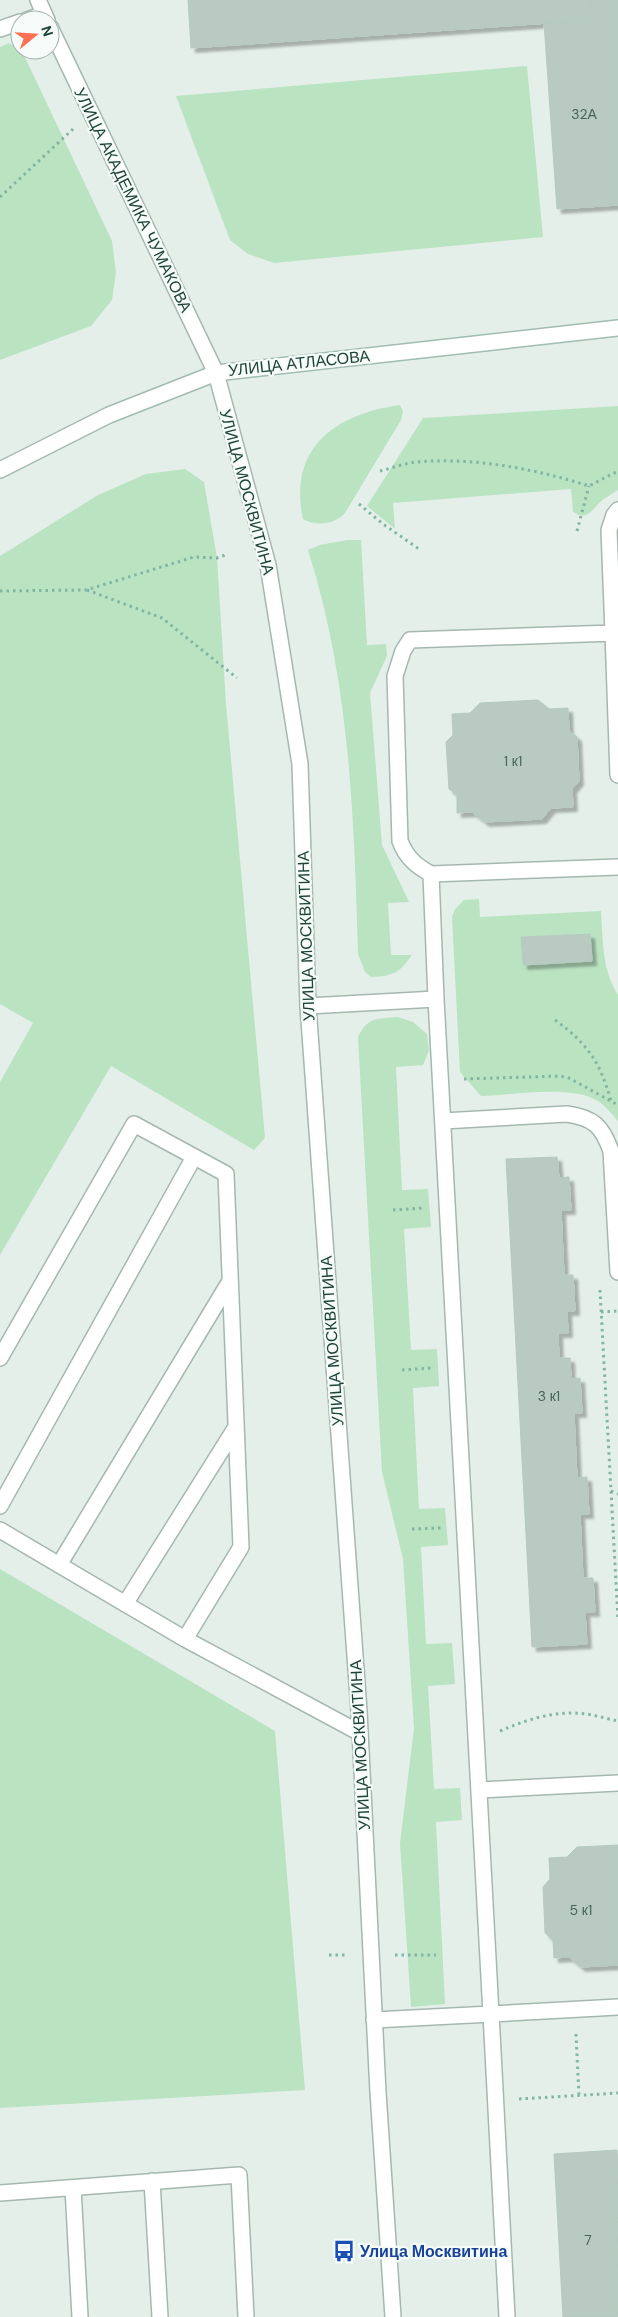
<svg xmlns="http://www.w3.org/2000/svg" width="618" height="2317" viewBox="0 0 618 2317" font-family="'DM Sans',sans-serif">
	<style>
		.green { fill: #bae3c2; fill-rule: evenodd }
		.building { fill: #b9cac2; stroke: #b5cac0; filter: url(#shadow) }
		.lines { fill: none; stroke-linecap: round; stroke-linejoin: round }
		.service-casing { stroke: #a5b8b0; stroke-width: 18 }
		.minor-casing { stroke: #a5b8b0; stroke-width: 18 }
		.tertiary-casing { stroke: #a5b8b0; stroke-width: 18 }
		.secondary-casing { stroke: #a1bcb1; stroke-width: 18 }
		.path { stroke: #80b6a2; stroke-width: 3; stroke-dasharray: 2.5 4; stroke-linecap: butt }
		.service { stroke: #fff; stroke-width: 15 }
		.minor { stroke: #fff; stroke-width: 15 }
		.tertiary { stroke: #fff; stroke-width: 15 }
		.secondary { stroke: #fff; stroke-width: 15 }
		.labels { text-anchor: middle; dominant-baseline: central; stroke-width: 4.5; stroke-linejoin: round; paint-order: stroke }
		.number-label { font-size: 14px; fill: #46655a }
		.street-label { font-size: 16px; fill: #204338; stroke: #f5fbf8 }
		.transit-label { font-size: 16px; font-weight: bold; fill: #164399; stroke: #f5fbf8; text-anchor: start }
	</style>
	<defs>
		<filter id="shadow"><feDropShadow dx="4.5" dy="4.5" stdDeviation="1" flood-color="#0004"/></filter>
	</defs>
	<rect width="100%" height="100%" fill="#e4efe9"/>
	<!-- green -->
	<path class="green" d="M9,43L22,51L112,241L116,272L112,300L91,326L0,360V47Z
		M527,66L543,237L274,263L248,254L230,240L176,96Z
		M400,405L403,411L401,420L345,513C335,524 317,527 303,519C288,448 335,414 400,405Z
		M618,406V490C612,494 606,497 600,502C591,511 587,521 573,512L571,489L393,503L395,529L367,506L423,418Z
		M185,469L204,482L217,558L226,704L265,1138L254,1150L111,1066L0,1255V1082L33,1023L0,1004V556L98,495L146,474Z
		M347,540H361L367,645L386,644L387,656L370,693L382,845L409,902L388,903L391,955H412C399,973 394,976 371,977L365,972L358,954C354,817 350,682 308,550L320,545Z
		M479,899L480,917L601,911C603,941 602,970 618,995V1121C611,1113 605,1105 596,1100C570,1085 512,1095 481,1096L460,1072L452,917L455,909L464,900ZM590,934L592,961L523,965L521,937Z
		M398,1017L413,1022L427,1034L429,1050L423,1065L396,1067L402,1190L428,1189L431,1227L404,1229L411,1350L437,1349L439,1386L413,1388L419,1509L445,1508L448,1545L421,1547L426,1644L452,1643L455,1684L428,1686L434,1789L460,1788L462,1820L436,1822L445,2004L411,2007L400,1843L414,1728L403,1559L382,1472L358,1037C367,1017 377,1019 398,1017Z
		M0,1569L275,1731L305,2090L0,2108Z"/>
	<!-- building -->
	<path class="building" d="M188,0H591L592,20L191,48Z
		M591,0H618V205L557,209L544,23L592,20Z
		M538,700L549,709L568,708L569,731L577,737L579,781L572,789L573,807L551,808L542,819L485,822L472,812L457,813V795L449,789L446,742L453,735L452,714L470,713L480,703Z
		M590,934L592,961L523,965L521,937Z
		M557,1157L559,1178L569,1177L571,1210H561L564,1275H573L575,1311H567L568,1333H558L559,1358H570L571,1379L580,1378L582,1413H574L577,1478L587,1477L589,1514H580L583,1578H593L595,1612H585L587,1644L532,1647L506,1159Z
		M618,1845V1965L581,1967L569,1957L554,1958L553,1940L545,1933L543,1887L550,1879L549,1858L567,1857L577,1847Z
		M617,2150L618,2317H563L554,2154Z"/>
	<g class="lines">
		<!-- service casing -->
		<g class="service-casing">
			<path id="service" d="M27,20L44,14
				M0,29L20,22
				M613,633L609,530L614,515L618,510
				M618,775L613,633L410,640L403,651L395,676L400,841C406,857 416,866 431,874L436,999L491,2014L618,2007
				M431,874L618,867
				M308,1006L436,999
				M443,1121L567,1114C594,1118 602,1126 611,1151L618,1272
				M0,1358L134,1124L226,1174L241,1547L185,1639
				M0,1506L194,1157
				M0,1530L185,1639L360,1733
				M59,1565L230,1281
				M125,1604L236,1427
				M479,1790L618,1783
				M374,2020L491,2014L507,2317
				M152,2181L160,2317
				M73,2188L80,2317
				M0,2193L239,2175L246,2317"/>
		</g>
		<!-- minor casing -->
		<g class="minor-casing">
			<path id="minor" d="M216,373L268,565L300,764L308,1006L359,1711L378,2092L393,2317"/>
		</g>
		<!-- tertiary casing -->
		<g class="tertiary-casing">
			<path id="tertiary" d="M38,0L47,20
				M50,27L216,373"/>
		</g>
		<!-- secondary casing -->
		<g class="secondary-casing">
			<path id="secondary" d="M0,470L109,415L216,373L618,328"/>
		</g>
		<!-- path -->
		<path class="path" d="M0,197L73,129
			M380,471C392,468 405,463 417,462C473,457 536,469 589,486L618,471
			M359,504L383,524L419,549
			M577,531L589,486
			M87,590L162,618L237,678
			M0,591L86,590L194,557L217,558L228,554
			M555,1020C588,1044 600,1062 611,1101
			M464,1079L560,1076L569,1078L618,1105
			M393,1210L424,1208
			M600,1290L618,1619
			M601,1312L618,1311
			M402,1370L431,1368
			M611,1491L618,1494
			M412,1529L441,1528
			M500,1731C528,1719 556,1710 587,1714C598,1716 608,1719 618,1721
			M329,1955H346
			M395,1955H436
			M576,2034L579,2096
			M519,2099L618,2093"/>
		<!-- service -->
		<use href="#service" class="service"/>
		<!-- minor -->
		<use href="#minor" class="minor"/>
		<!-- tertiary -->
		<use href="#tertiary" class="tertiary"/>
		<!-- secondary -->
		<use href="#secondary" class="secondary"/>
	</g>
	<!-- icons -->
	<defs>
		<g id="bus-bare" transform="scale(1.725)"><path d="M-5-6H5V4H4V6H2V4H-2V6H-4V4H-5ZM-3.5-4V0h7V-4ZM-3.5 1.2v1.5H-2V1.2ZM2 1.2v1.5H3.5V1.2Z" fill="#1a4fb4" stroke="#f5fbf8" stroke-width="2.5" paint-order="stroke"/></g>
	</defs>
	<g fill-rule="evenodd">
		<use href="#bus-bare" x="344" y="2251"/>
	</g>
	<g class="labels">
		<!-- number labels -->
		<g class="number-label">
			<text x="584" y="114">32А</text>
			<text x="513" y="761">1 к1</text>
			<text x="549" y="1396">3 к1</text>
			<text x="581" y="1910">5 к1</text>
			<text x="588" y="2240">7</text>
		</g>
		<!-- street labels -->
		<g class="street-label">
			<text transform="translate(133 200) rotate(64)">УЛИЦА АКАДЕМИКА ЧУМАКОВА</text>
			<text transform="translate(299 363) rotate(-6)">УЛИЦА АТЛАСОВА</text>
			<text transform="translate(247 492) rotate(75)">УЛИЦА МОСКВИТИНА</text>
			<text transform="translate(306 936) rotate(-92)">УЛИЦА МОСКВИТИНА</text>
			<text transform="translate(332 1341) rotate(-94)">УЛИЦА МОСКВИТИНА</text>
			<text transform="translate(360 1745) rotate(-93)">УЛИЦА МОСКВИТИНА</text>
		</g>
		<!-- transit labels -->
		<g class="transit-label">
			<text x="360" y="2251">Улица Москвитина</text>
		</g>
	</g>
	<!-- north arrow -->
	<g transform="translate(35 35) rotate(72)"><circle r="24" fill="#f5fbf8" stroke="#a0b1ab"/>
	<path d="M0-4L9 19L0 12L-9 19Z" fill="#ff7052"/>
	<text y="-8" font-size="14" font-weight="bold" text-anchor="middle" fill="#204338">N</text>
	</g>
</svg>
